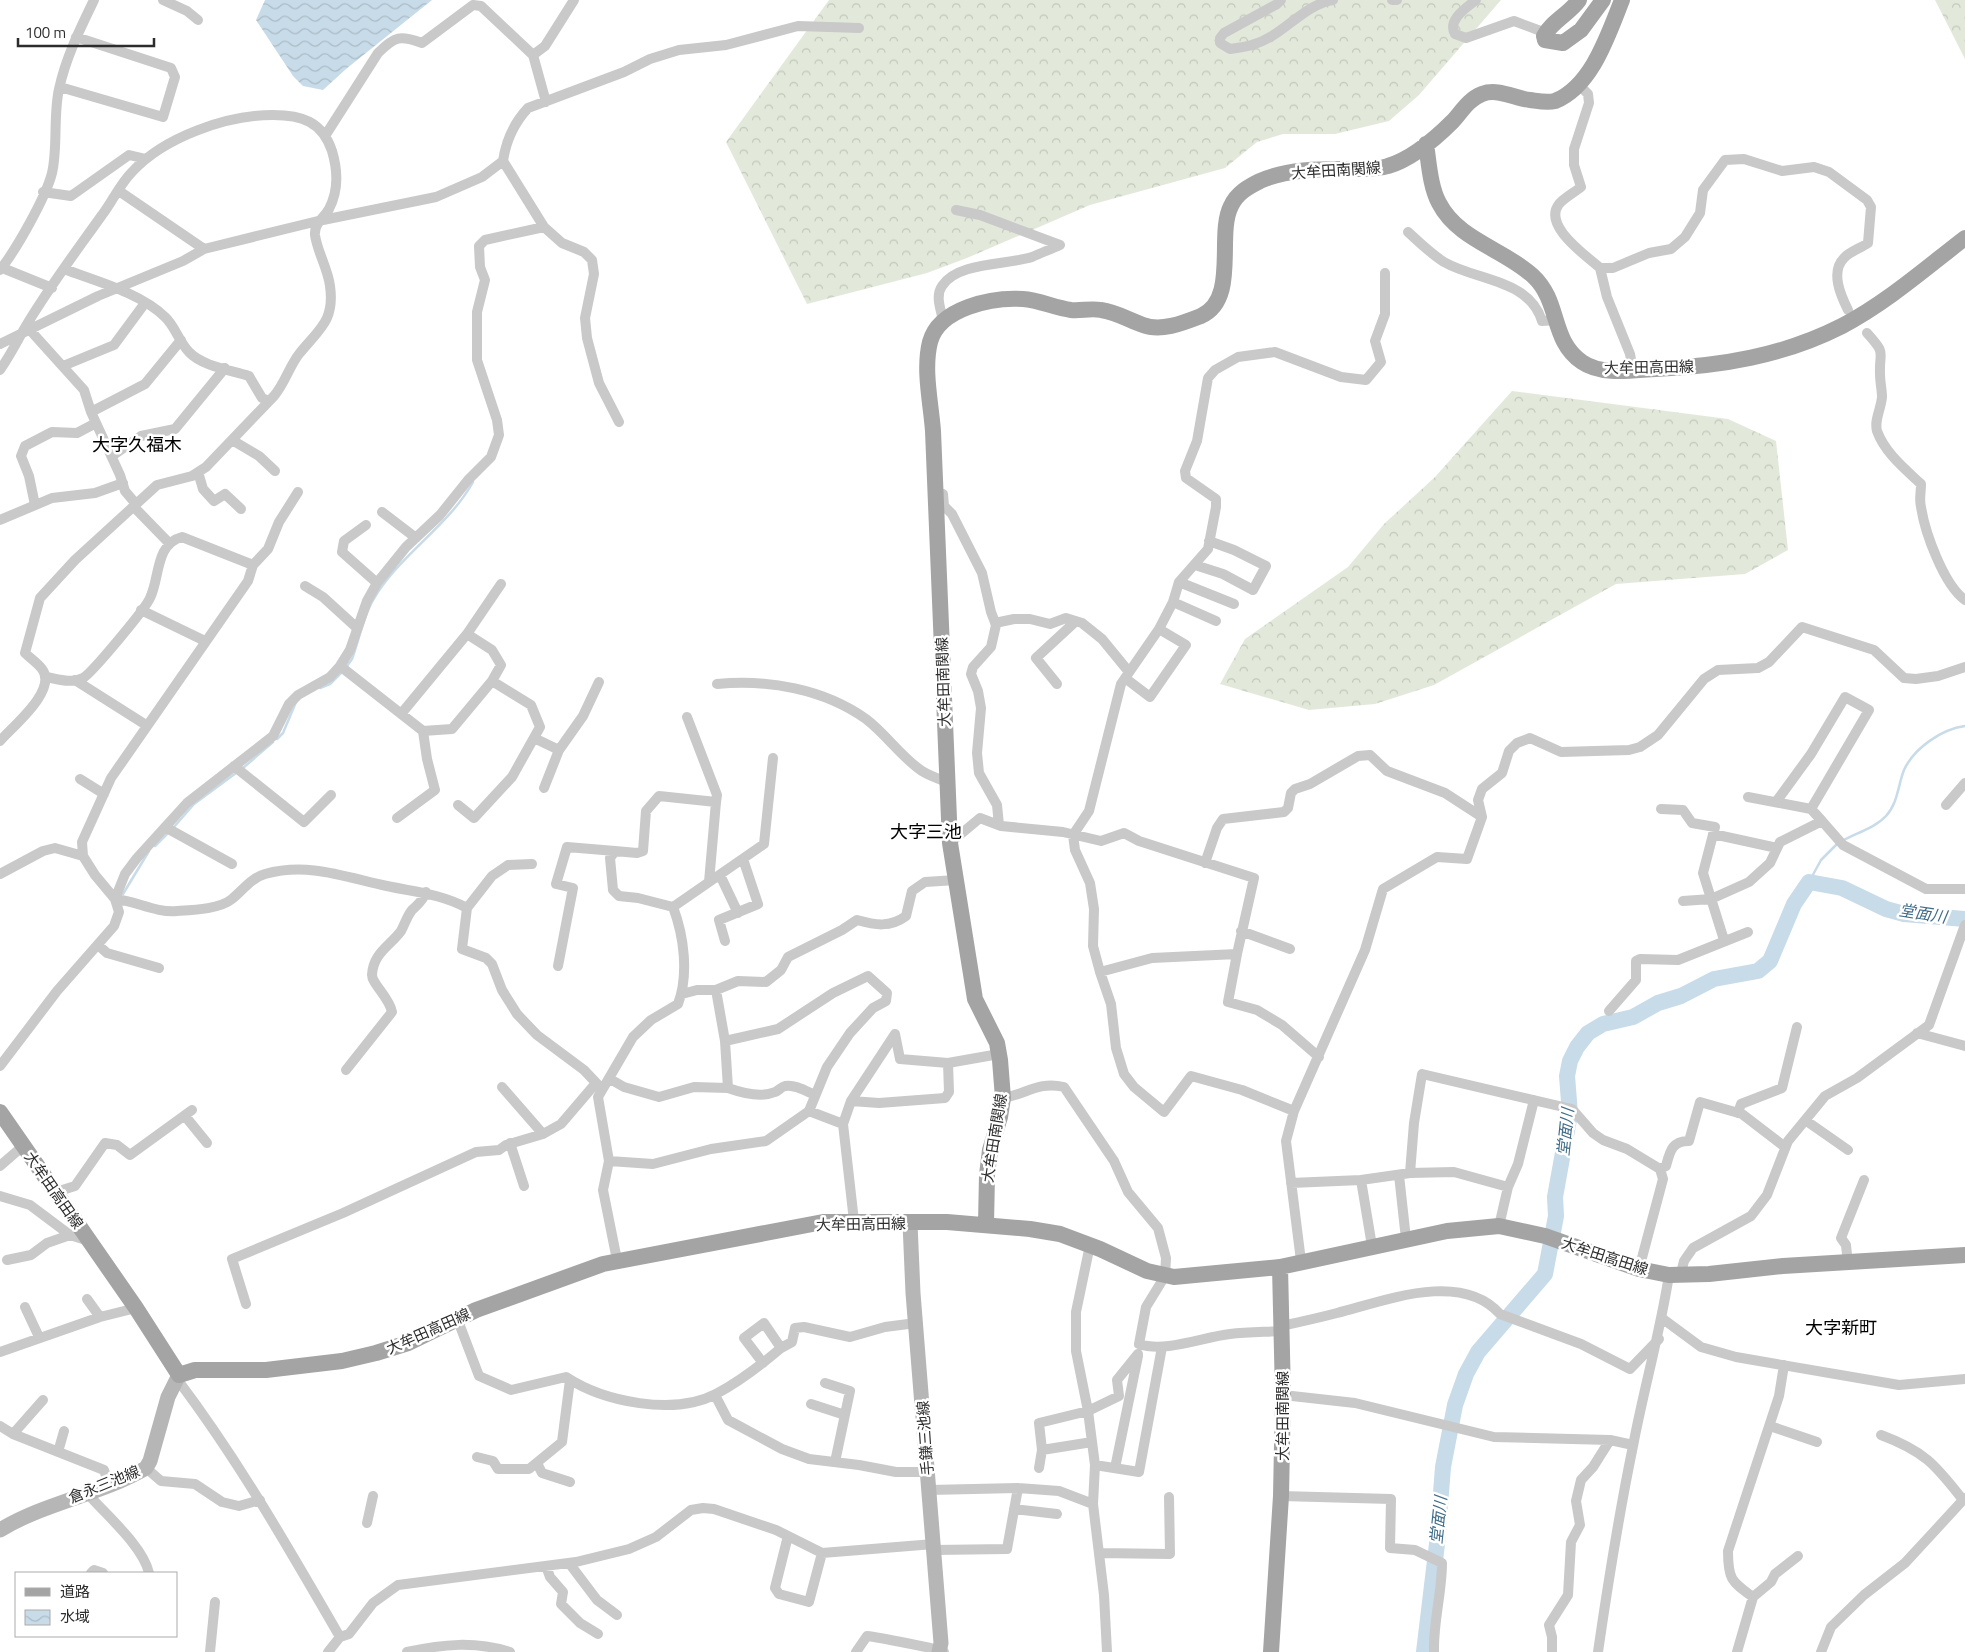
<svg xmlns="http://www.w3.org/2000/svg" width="1965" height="1652" viewBox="0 0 1965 1652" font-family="'Titillium Web','Noto Sans JP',sans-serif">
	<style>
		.forest { fill: url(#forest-crowns) }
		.water { fill: url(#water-waves) }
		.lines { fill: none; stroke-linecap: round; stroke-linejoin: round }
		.stream { stroke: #c7dbe8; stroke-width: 2.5 }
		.river { stroke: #c7dbe8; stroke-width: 16 }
		.minor { stroke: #c9c9c9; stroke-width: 10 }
		.secondary { stroke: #b6b6b6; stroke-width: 15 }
		.primary { stroke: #a4a4a4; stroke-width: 16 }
		.labels { text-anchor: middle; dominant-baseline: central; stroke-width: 5; stroke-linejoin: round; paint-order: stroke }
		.street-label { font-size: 15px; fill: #2c2c2c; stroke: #fff }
		.water-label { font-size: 16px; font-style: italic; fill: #406c88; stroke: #fff }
		.quarter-label { font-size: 18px; fill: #000; stroke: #fff }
	</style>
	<defs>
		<pattern id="forest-crowns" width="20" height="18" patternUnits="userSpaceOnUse" patternTransform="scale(1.25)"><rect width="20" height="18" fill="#e2e9da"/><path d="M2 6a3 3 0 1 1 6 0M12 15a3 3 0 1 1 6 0" fill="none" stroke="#c2c8bb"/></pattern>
		<pattern id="water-waves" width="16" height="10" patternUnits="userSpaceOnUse" patternTransform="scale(1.25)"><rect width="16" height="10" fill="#c7dbe8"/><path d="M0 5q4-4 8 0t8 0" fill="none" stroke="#abbcc7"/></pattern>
	</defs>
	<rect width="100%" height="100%" fill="#fff"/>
	<!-- forest -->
	<path class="forest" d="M829,0H1501L1419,95L1389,121L1335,134H1283L1257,142L1225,168L1090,205L967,258L927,273L807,304L726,142Z
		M1935,0H1965V59Z
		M1512,391L1728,419L1776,441L1788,550L1745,574L1616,584L1434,685L1375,704L1309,710L1220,684L1245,639L1348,567L1384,524L1435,477Z"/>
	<!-- water -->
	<path class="water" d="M265,0H432L346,69L323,90L303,86L293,76L256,20Z"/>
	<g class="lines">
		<!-- stream -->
		<path class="stream" d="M347,666L352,659C359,640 363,617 373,600C399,555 448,527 473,482
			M320,688L330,684L343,671
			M277,739L283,733L296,702
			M243,768L273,742
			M173,828L194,804L236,773
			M1842,841C1856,833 1875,828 1886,816C1898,803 1898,785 1904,770C1914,748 1942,729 1965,726
			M155,846L169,832
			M1809,882L1821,860L1837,844
			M123,894L149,851"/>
		<!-- river -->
		<path class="river" d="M1424,1652L1437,1544L1443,1467L1455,1405L1466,1374L1478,1352L1545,1274L1556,1216L1555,1197L1570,1114L1567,1076L1570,1061L1577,1047L1588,1033L1603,1024L1633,1017L1658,1003L1681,996L1714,979L1758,971L1770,961L1794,904L1809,882L1842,888L1886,909L1904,914L1965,919"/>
		<!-- minor -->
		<path class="minor" d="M163,0L187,11L198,20
			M1281,0L1277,4L1224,33L1220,38V43L1230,49C1245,47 1258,45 1272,36C1292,24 1309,4 1333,0
			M1392,0H1397
			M1476,0C1466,8 1447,20 1455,34L1466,38L1514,21L1546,33
			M533,55L545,46L574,0
			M1579,85L1588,94L1589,103L1574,149V165L1581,187C1575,192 1564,198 1559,204C1542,226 1587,256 1600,268H1613L1649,253L1671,249L1685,237L1700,213L1703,190L1725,160L1744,159L1782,171L1814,167L1829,172L1867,200L1871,207L1868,243C1861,248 1849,252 1844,258C1830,272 1841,296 1848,310
			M60,87L163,117L175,77L171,68L76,37
			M325,136L378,53C395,36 400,35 422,43L473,5L481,6L533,55L546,102
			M119,191L204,249
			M43,192L71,196L129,155L146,159
			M1408,232C1419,242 1431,254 1444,262C1477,281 1529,279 1542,321L1556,320
			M0,267L52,288
			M1600,268L1607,297L1630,354L1633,370
			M64,269C96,281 141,293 165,317C175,326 179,342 189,352C202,366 230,370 249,376L262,398L269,401
			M0,270C16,250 46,197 52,173C58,148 53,116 59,89C66,57 80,29 94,0
			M943,320C941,310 935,296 942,286C957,262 1007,265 1032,257C1041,253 1051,249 1060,245L980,215L956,210
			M29,329L84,390L91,412L120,475L125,491L136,504
			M1867,333C1887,355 1879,350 1880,374C1880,382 1882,390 1882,397C1881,409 1874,420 1877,431C1885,453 1905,469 1921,484C1921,492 1919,500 1921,507C1925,533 1944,585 1965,600
			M0,344L98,296L183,261L204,249L318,221L436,197L482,177L503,161
			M63,366L114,345L145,303
			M0,370C9,357 16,344 23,331C46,291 75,253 102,215C112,202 120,184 132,172C164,137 227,115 273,115C301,115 322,121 332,151C338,171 339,190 329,209C324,218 314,223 315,235C317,251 328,269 330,286C335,321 319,329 299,354C289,367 285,383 274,396L206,467L192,476L157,485L75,560L40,598L25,653C30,658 38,663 42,669C58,690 13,726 0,741
			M91,412L145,384L181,340
			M619,422L599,383L587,338L585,318L594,274L592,260L584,252L562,243L544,227L503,161C506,140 514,123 528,108L624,72L650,59L679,50L726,45L798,26L859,28
			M232,440L259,456L275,471
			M112,456L141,436L175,429L225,368
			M198,472L203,489L214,501L225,494L241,509
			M943,494L944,506L952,514L982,573L991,612L996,625L991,647L973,667L971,674L978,691L981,708L977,753L979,773L997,805L999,825
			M35,505L29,476L21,456L25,446L52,432L77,433L96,423
			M133,506L169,543
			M382,512L416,538
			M0,520L52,498L95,493L123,483
			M366,525L344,541L342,552L377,583
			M253,565L268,549L279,522L298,492
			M1195,565L1223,574L1253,590L1266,566L1234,550L1209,541
			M1179,582L1234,604
			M305,586L323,597L357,628
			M1173,602L1216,621
			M141,610L205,641
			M995,623L1014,619H1030L1050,624L1066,618L1082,623L1102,639L1129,672
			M340,666L423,731L452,729L492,681
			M1125,678L1150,697L1186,645L1159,629
			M75,680L146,725
			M717,684C768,679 824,689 866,719C886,734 901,757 922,771C930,776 939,779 947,782
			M1057,684L1036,658L1076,621
			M401,714L467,634L501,584
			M687,717L717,795L716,802
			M534,738L559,750L544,788
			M559,750L583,716L599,682
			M234,766L304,822L331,795
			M80,779L104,794
			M1748,797L1811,809L1822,821
			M1776,802L1811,754L1845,697L1869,710L1811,809
			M458,805L474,818L512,777L540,727L531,705L492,681L501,665L492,650L467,634
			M1946,805L1965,783
			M1661,809L1683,810L1692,823L1715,827L1703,873L1724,940
			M397,818L435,790L427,759L423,731
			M165,827L232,864
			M1713,834L1777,848
			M950,843L980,818L1001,826L1063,832L1101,841L1124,833L1139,841L1254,878L1237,954L1152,958L1100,972L1111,1004L1116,1048L1124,1074L1134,1087L1164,1112L1191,1076L1242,1090L1294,1111
			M1205,863L1217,828L1223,819L1284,812L1288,808L1291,793L1295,789L1310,784L1358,756L1370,755L1387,771L1445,793L1482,817
			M532,864L508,865L492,876L467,908L462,949L486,958L492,964L502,990L517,1014L537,1035L584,1070L601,1088
			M0,874L43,851L55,848L83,856
			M720,875L738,913
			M115,899L125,874L137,858L187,803L273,736L289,704L298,695L330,677L340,666L350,650L367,601L377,583L406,547L440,515L468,480L491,457L499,435L497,420L477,360V312L485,280L480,267L479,246L485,240L544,227
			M115,899C136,901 156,913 177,911C193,910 220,909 232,899C243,890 251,878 265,874C308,862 345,877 387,886C415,892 441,894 467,908
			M1683,901L1711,899L1749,882L1770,863L1780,842L1822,821L1843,845L1926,889H1965
			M673,907L764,844L773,758
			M1241,931L1290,949
			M725,941L719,920L758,904L743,859
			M98,945L107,953L159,968
			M1237,954L1228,1002L1257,1010L1282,1025L1319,1057
			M558,966L573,888L556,884L567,847L615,851
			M1100,972L1093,946L1094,909L1090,883L1075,850L1073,835L1089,811L1121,684L1159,629L1173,602L1179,582L1208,549L1216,507V499L1186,478L1185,471L1197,441L1208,378L1215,370L1238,357L1275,352L1341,377L1366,380L1381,362L1375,341L1385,314V273
			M682,994L697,990H716L738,981L766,982L781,970L788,957L842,930L857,920C875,925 890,928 906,916L912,891L925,882L956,880
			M1609,1011L1636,980V961L1640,959L1678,960L1748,932
			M1917,1033L1965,1046
			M0,1066L57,991L114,926L119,912L115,899L95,875L83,856L82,842L111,778L248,581L253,565L182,537C155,544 160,578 150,598C146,608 92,673 83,678C71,684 58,679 46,677
			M346,1070L392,1012C389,997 372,984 372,975C373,953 390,946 401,931C405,924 407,916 412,910C418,904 423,901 426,892
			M610,1079L624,1087L659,1097L694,1087L728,1088L725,1041
			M502,1087L543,1134
			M728,1088C742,1093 761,1098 775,1092C778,1091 781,1087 785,1086C795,1084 806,1091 815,1095
			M1003,1098C1027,1094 1038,1081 1064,1087L1114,1161L1128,1192L1158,1228L1166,1258L1165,1276L1146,1307L1139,1344C1165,1353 1203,1337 1230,1334C1247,1332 1264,1332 1281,1331
			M851,1101L895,1034L900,1059L948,1063
			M809,1111L843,1124L851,1101L879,1103L945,1098L949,1092L948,1063L999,1054
			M1738,1113L1741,1104L1782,1088L1797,1027
			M185,1116L207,1143
			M1805,1120L1848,1150
			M843,1124L854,1221
			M510,1143L524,1186
			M609,1161L653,1164L711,1149L766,1141L809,1111L827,1067L850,1033L873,1008L886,1001L887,993L868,976L833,993L778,1029L725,1041L716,990
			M0,1166L23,1146
			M1660,1169L1666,1166C1670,1151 1672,1141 1689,1141L1700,1102L1742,1114L1785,1147
			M1410,1173L1414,1123L1422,1074L1572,1109L1593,1133L1603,1140L1627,1149L1660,1169L1663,1179L1639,1269
			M1399,1175L1406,1239
			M1361,1180L1372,1246
			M1291,1183L1361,1180L1410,1173L1454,1172L1508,1187
			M56,1192L75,1186L105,1143L117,1145L130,1155L192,1110
			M0,1196L30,1205L70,1235L89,1241
			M1499,1226L1508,1187L1518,1164L1534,1100
			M1090,1245L1076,1312V1351L1088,1411L1095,1465
			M7,1260L31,1255L47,1243L70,1235
			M617,1260L603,1190L609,1161L598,1097L633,1037L651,1020L678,1004C689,975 684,936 673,907L638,898L619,896L613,890L610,858L615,851L637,853L643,851L646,811L659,796L716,802L709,882
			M1301,1261L1286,1141L1294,1111L1365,950L1383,889L1437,857L1467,859L1482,817L1478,800L1482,789L1502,773L1509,751L1517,743L1530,738L1561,752L1629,750L1640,747L1658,735L1704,679L1718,670L1758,668L1769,662L1802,627L1874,650L1904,678L1916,679L1938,676L1965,667
			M1848,1264L1846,1245L1841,1238L1864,1180
			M1681,1273L1684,1261L1693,1248L1751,1216L1767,1195L1788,1141L1825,1096L1857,1078L1929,1025L1965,925
			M87,1299L100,1317
			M246,1304L232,1259L343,1213L476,1152L499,1150L506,1145L543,1134L561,1124L596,1083
			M25,1307L39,1337
			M457,1318L479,1376L511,1390L566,1377C604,1402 674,1416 716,1394C739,1382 761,1365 781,1348L764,1323L744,1338L763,1363
			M1663,1319L1701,1347L1736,1357L1899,1385L1965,1379
			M1281,1326C1300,1322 1318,1318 1337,1313C1384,1301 1461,1270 1500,1314L1581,1344L1630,1369L1659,1339
			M781,1348L792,1342L795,1328L804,1327L850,1337L885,1327L916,1323
			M0,1352L100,1317L136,1308
			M177,1379C239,1461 289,1549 340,1637
			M825,1383L850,1391L835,1462
			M715,1395L728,1420L782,1449L809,1459L859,1465L896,1472H928
			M1283,1395L1355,1403L1494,1437L1610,1440L1633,1445
			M811,1404L845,1415
			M0,1426L13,1434L104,1470L109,1485
			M1770,1426L1817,1442
			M13,1434L43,1400
			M1881,1435C1924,1451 1935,1464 1963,1500
			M1042,1450L1092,1442
			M58,1452L64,1431
			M477,1457L493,1461L498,1469H529L562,1442L570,1380
			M537,1463L542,1473L570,1482
			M146,1468L161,1481L195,1484L222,1502L239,1506L260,1500
			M1039,1468L1042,1450L1039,1423L1088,1411L1119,1396L1117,1380L1138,1354
			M1115,1468L1138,1356
			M929,1490L1018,1488L1059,1491L1093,1504
			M87,1493C106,1515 143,1546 149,1573
			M1281,1496L1391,1499L1390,1548L1415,1550L1442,1563C1442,1593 1433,1622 1434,1652
			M1014,1509L1057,1514
			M367,1523L373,1496
			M788,1536L775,1588L779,1594L809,1602L822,1553
			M934,1550L1007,1549L1018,1488
			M1099,1553L1170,1554L1169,1497
			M569,1563L597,1600L617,1615
			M546,1566L550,1577L563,1592L561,1604L580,1623L598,1634
			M91,1573L94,1570L103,1573
			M1753,1597C1731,1581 1728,1579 1728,1551L1779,1396L1784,1365
			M210,1652L215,1602
			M328,1652L340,1637L349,1634L373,1603L398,1585L576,1562L629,1549L656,1537L691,1510L703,1508L714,1509L776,1530L822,1553L934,1544
			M407,1652C443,1644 475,1641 510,1652
			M856,1652L867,1636C876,1637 940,1649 944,1652
			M1107,1652L1104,1595L1093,1504L1095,1465L1139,1472L1162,1347
			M1552,1652V1637L1549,1625L1568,1595L1571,1542L1580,1525L1576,1501L1581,1480L1593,1467L1610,1440
			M1598,1652C1608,1583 1619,1514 1633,1446C1644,1388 1660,1333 1669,1275
			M1737,1652L1753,1597L1771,1582L1775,1574L1798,1556
			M1821,1652L1831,1627L1864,1595L1905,1563L1965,1498"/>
		<!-- secondary -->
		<path class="secondary" d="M910,1223L913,1293L941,1643L939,1652
			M0,1530C46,1502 100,1495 146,1468L150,1461L168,1397L179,1375"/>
		<!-- primary -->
		<path class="primary" d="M1579,0C1569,14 1551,22 1544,36L1545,40L1563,43L1581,30L1603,0
			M1426,144C1429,163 1430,186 1439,203C1458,240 1504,249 1533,276C1561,302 1550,340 1582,362C1602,376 1634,370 1656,369C1721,366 1783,356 1842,326C1886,303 1926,268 1965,238
			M0,1112L136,1308L179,1375L195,1370H266L342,1361L376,1353L408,1343L476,1310L603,1264L823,1222H947L1030,1229L1060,1234L1100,1249L1147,1271L1174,1277L1280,1267L1447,1231L1499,1226L1545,1236L1639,1269L1669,1275L1709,1274L1783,1266L1965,1255
			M986,1224L987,1175L990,1150L1000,1117L1003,1098L1000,1060L997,1043L975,999L950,843L933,431C931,403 923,370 930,342C939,308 992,297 1023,299C1039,300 1055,308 1071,310C1081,311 1091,308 1101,310C1116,312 1129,320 1143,325C1161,332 1183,323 1201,316C1239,299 1216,235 1231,206C1237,193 1248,187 1260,181C1287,169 1319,169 1348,169C1361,169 1376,170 1388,166C1412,159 1436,138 1453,121C1462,111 1469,99 1482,94C1498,88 1514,98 1530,100C1538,101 1547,103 1555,101C1592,86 1608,35 1622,0
			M1271,1652L1281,1496L1283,1395L1280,1267"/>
	</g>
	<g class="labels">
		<!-- street labels -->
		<g class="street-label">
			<text transform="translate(1336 170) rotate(-4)">大牟田南関線</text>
			<text transform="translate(1649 367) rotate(-1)">大牟田高田線</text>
			<text transform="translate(943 682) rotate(-92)">大牟田南関線</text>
			<text transform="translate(994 1138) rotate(-81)">大牟田南関線</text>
			<text transform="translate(54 1190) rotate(55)">大牟田高田線</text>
			<text transform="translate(861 1224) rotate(-1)">大牟田高田線</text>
			<text transform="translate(1605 1256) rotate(18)">大牟田高田線</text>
			<text transform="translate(428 1331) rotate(-24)">大牟田高田線</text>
			<text transform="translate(1282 1416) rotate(-90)">大牟田南関線</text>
			<text transform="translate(925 1438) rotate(-94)">手鎌三池線</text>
			<text transform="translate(104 1484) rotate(-22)">倉永三池線</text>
		</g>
		<!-- water labels -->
		<g class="water-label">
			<text transform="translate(1923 913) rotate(9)">堂面川</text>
			<text transform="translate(1565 1132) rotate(-84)">堂面川</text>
			<text transform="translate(1438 1520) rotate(-84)">堂面川</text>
		</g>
		<!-- quarter labels -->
		<g class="quarter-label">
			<text x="137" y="444">大字久福木</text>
			<text x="926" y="831">大字三池</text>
			<text x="1841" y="1327">大字新町</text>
		</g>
	</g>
	<!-- legend -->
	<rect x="15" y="1572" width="162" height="65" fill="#ffffff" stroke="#ababab"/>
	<rect x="25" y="1588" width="25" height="8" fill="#a4a4a4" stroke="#ababab"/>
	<text x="60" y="1597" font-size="15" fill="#2c2c2c">道路</text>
	<rect x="25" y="1610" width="25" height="15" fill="url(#water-waves)" stroke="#ababab"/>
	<text x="60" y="1622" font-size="15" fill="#2c2c2c">水域</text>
	<!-- scale -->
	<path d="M18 38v8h136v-8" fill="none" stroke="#2c2c2c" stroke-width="2.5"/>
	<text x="25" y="38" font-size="15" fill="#2c2c2c" stroke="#ffffff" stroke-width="4" paint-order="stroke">100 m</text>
</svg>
